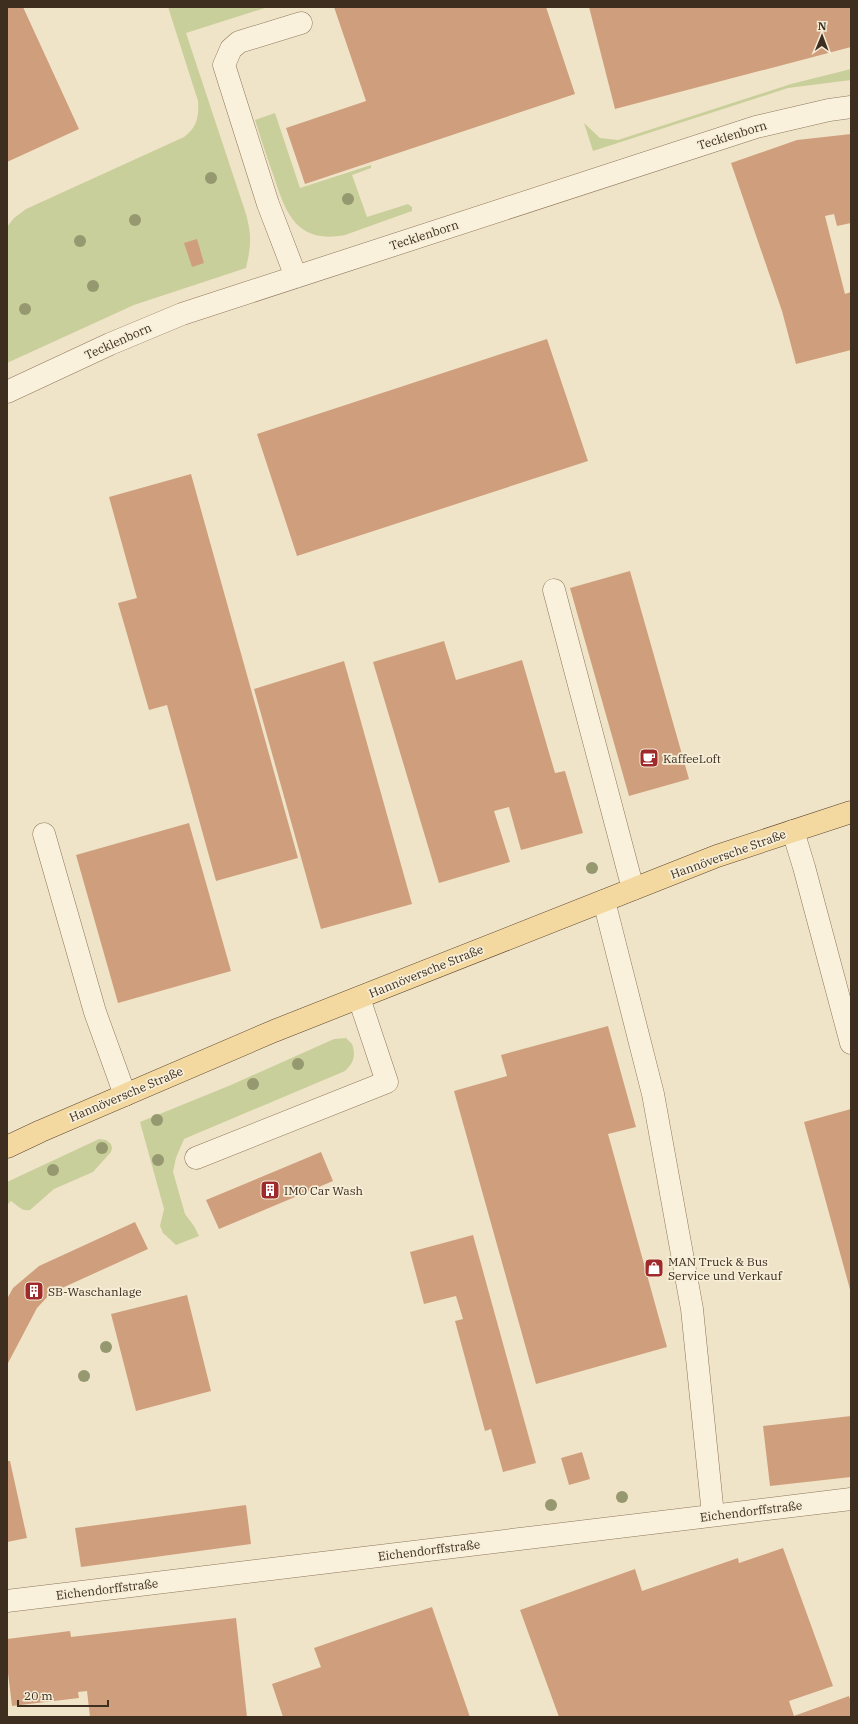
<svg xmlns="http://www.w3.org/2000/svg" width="858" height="1724" viewBox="0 0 858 1724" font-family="'IBM Plex Serif',serif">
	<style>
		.green { fill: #c9cf9b }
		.building { fill: #cf9f7d }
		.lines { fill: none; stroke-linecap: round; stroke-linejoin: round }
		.minor-casing { stroke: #8d765c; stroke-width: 23 }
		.major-casing { stroke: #5b4430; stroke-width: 23 }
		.minor { stroke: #faf1dc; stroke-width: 22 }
		.major { stroke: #f3d9a0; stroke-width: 22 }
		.tree { fill: #96986f }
		.labels { text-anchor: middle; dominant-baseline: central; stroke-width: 3.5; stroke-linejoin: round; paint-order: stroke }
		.street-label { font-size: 12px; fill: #3d2e20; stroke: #f7eed8 }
		.poi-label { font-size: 12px; fill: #3d2e20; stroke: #f7eed8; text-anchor: start }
	</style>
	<rect width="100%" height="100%" fill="#f0e4c8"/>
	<!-- green -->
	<path class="green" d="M168,7H268L186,33L246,214C252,236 251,246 246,268L134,305L7,363V227L14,218L26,209L184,137C197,127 199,117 198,101Z
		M851,69V80L788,88L593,151L584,123L600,138L618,140L791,84Z
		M275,113L300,188L371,165V168L352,175L367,217L408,204L412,207V211L345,235C298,244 286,215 274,177C267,158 261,139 255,120Z
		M346,1038L352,1044C356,1055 354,1063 345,1071L184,1139L176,1158L173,1172L185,1214L194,1226L199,1236L176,1245L163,1233L160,1226L164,1209L140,1122L231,1085L334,1039Z
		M99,1139L106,1140L111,1144L112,1148L111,1152L93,1172L54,1189L30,1210C22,1212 17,1205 11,1201L7,1205V1182Z"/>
	<!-- building -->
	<path class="building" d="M7,7H23L79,129L7,162Z
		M334,7H546L575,94L305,184L286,128L366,101Z
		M589,7H851V47L615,109Z
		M851,134V223L837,226L834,214L825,216L845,294L851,292V350L796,364L782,311L731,163L797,140Z
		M197,239L204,263L192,267L184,243Z
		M547,339L588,461L297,556L257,434Z
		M191,474L298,858L216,881L167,705L149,710L118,603L137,598L109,497Z
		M630,571L689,779L629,796L570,588Z
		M444,641L456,680L522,660L555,773L565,771L583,833L521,850L509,807L494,811L510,862L439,883L373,662Z
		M344,661L412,904L321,929L254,689Z
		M189,823L231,971L118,1003L76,855Z
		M608,1026L636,1127L608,1134L667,1347L536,1384L454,1091L507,1076L501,1055Z
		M851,1109V1293L804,1122Z
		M321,1152L333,1181L219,1229L206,1200Z
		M135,1222L148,1249L51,1293L37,1308L7,1365V1299L13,1288L39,1266Z
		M473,1235L536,1463L503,1472L491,1429L485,1431L455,1321L463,1319L456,1296L424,1304L410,1252Z
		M187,1295L211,1391L136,1411L111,1314Z
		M851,1416V1477L770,1486L763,1426Z
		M582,1452L590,1479L569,1485L561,1458Z
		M7,1461H10L27,1538L7,1542Z
		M246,1505L251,1544L81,1567L75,1528Z
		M783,1548L833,1686L789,1701L794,1716L849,1696L851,1702V1717H559L520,1610L635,1569L642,1591L738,1558L739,1563Z
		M432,1607L470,1717H283L272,1684L321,1667L314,1648Z
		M236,1618L247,1717H90L87,1691L78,1692L79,1698L12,1706L7,1665V1639L70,1631L71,1637Z"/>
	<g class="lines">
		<!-- minor casing -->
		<g class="minor-casing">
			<path id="minor" d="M296,277L268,204L224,65L231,49L239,42L301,23
				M7,392L110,344L182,314L756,127L829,110L851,107
				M554,590L633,889
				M793,831L804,867L851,1043
				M44,834L95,1012L125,1095
				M604,901L653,1094L692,1309L713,1515
				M196,1158L387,1082L359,998
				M7,1601L851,1499"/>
		</g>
		<!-- major casing -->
		<g class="major-casing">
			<path id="major" d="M7,1147L41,1131L274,1031L717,856L851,812"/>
		</g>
		<!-- minor -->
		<use href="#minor" class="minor"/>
		<!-- major -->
		<use href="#major" class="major"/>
	</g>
	<!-- trees -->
	<g class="tree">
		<circle cx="211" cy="178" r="6"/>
		<circle cx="348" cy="199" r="6"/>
		<circle cx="135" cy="220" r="6"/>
		<circle cx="80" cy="241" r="6"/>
		<circle cx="93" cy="286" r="6"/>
		<circle cx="25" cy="309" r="6"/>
		<circle cx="592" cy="868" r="6"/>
		<circle cx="298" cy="1064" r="6"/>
		<circle cx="253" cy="1084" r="6"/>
		<circle cx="157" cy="1120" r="6"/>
		<circle cx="102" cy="1148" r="6"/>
		<circle cx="158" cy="1160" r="6"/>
		<circle cx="53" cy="1170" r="6"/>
		<circle cx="106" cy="1347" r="6"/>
		<circle cx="84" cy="1376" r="6"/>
		<circle cx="622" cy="1497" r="6"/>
		<circle cx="551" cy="1505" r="6"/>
	</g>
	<!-- icons -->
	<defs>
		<g id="cafe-square" transform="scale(1)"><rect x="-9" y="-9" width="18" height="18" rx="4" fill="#9e2a2b" stroke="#f7eed8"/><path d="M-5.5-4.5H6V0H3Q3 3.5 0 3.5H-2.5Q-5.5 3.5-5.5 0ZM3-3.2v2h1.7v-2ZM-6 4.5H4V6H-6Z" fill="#fff"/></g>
		<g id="building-square" transform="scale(1)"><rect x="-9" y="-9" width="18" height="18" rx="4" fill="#9e2a2b" stroke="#f7eed8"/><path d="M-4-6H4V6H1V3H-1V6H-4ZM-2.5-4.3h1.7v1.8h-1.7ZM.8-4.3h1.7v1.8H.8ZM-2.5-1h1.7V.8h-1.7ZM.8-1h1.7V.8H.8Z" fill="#fff"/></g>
		<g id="shop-square" transform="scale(1)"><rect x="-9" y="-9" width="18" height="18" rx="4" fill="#9e2a2b" stroke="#f7eed8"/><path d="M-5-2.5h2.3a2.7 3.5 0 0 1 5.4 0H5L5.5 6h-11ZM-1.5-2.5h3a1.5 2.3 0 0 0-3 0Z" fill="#fff"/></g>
	</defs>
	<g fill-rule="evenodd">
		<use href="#cafe-square" x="649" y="758"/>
		<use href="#building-square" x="270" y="1190"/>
		<use href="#shop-square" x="654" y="1268"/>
		<use href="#building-square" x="34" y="1291"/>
	</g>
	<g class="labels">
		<!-- street labels -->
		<g class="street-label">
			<text transform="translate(732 135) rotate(-17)">Tecklenborn</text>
			<text transform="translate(424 235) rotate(-18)">Tecklenborn</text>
			<text transform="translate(118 341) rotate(-24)">Tecklenborn</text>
			<text transform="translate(728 854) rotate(-20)">Hannöversche Straße</text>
			<text transform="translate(426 971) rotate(-22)">Hannöversche Straße</text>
			<text transform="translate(126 1094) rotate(-23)">Hannöversche Straße</text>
			<text transform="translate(751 1511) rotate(-7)">Eichendorffstraße</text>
			<text transform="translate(429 1550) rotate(-7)">Eichendorffstraße</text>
			<text transform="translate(107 1589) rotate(-7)">Eichendorffstraße</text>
		</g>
		<!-- poi labels -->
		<g class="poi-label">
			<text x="663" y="758">KaffeeLoft</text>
			<text x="284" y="1190">IMO Car Wash</text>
			<text x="668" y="1261">MAN Truck &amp; Bus<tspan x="668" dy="14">Service und Verkauf</tspan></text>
			<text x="48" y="1291">SB-Waschanlage</text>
		</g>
	</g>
	<!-- border -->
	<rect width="858" height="1724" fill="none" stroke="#3d2e20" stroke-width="16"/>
	<!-- north arrow -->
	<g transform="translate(822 36) rotate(1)" stroke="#f7eed8" stroke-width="3" paint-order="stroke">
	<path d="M0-3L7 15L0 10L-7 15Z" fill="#3d2e20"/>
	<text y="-6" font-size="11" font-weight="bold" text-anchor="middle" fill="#3d2e20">N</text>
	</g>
	<!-- scale -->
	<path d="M18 1700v6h90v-6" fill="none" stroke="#3d2e20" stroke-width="2"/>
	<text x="24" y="1700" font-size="12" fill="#3d2e20" stroke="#f7eed8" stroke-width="3" paint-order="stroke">20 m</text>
</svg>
